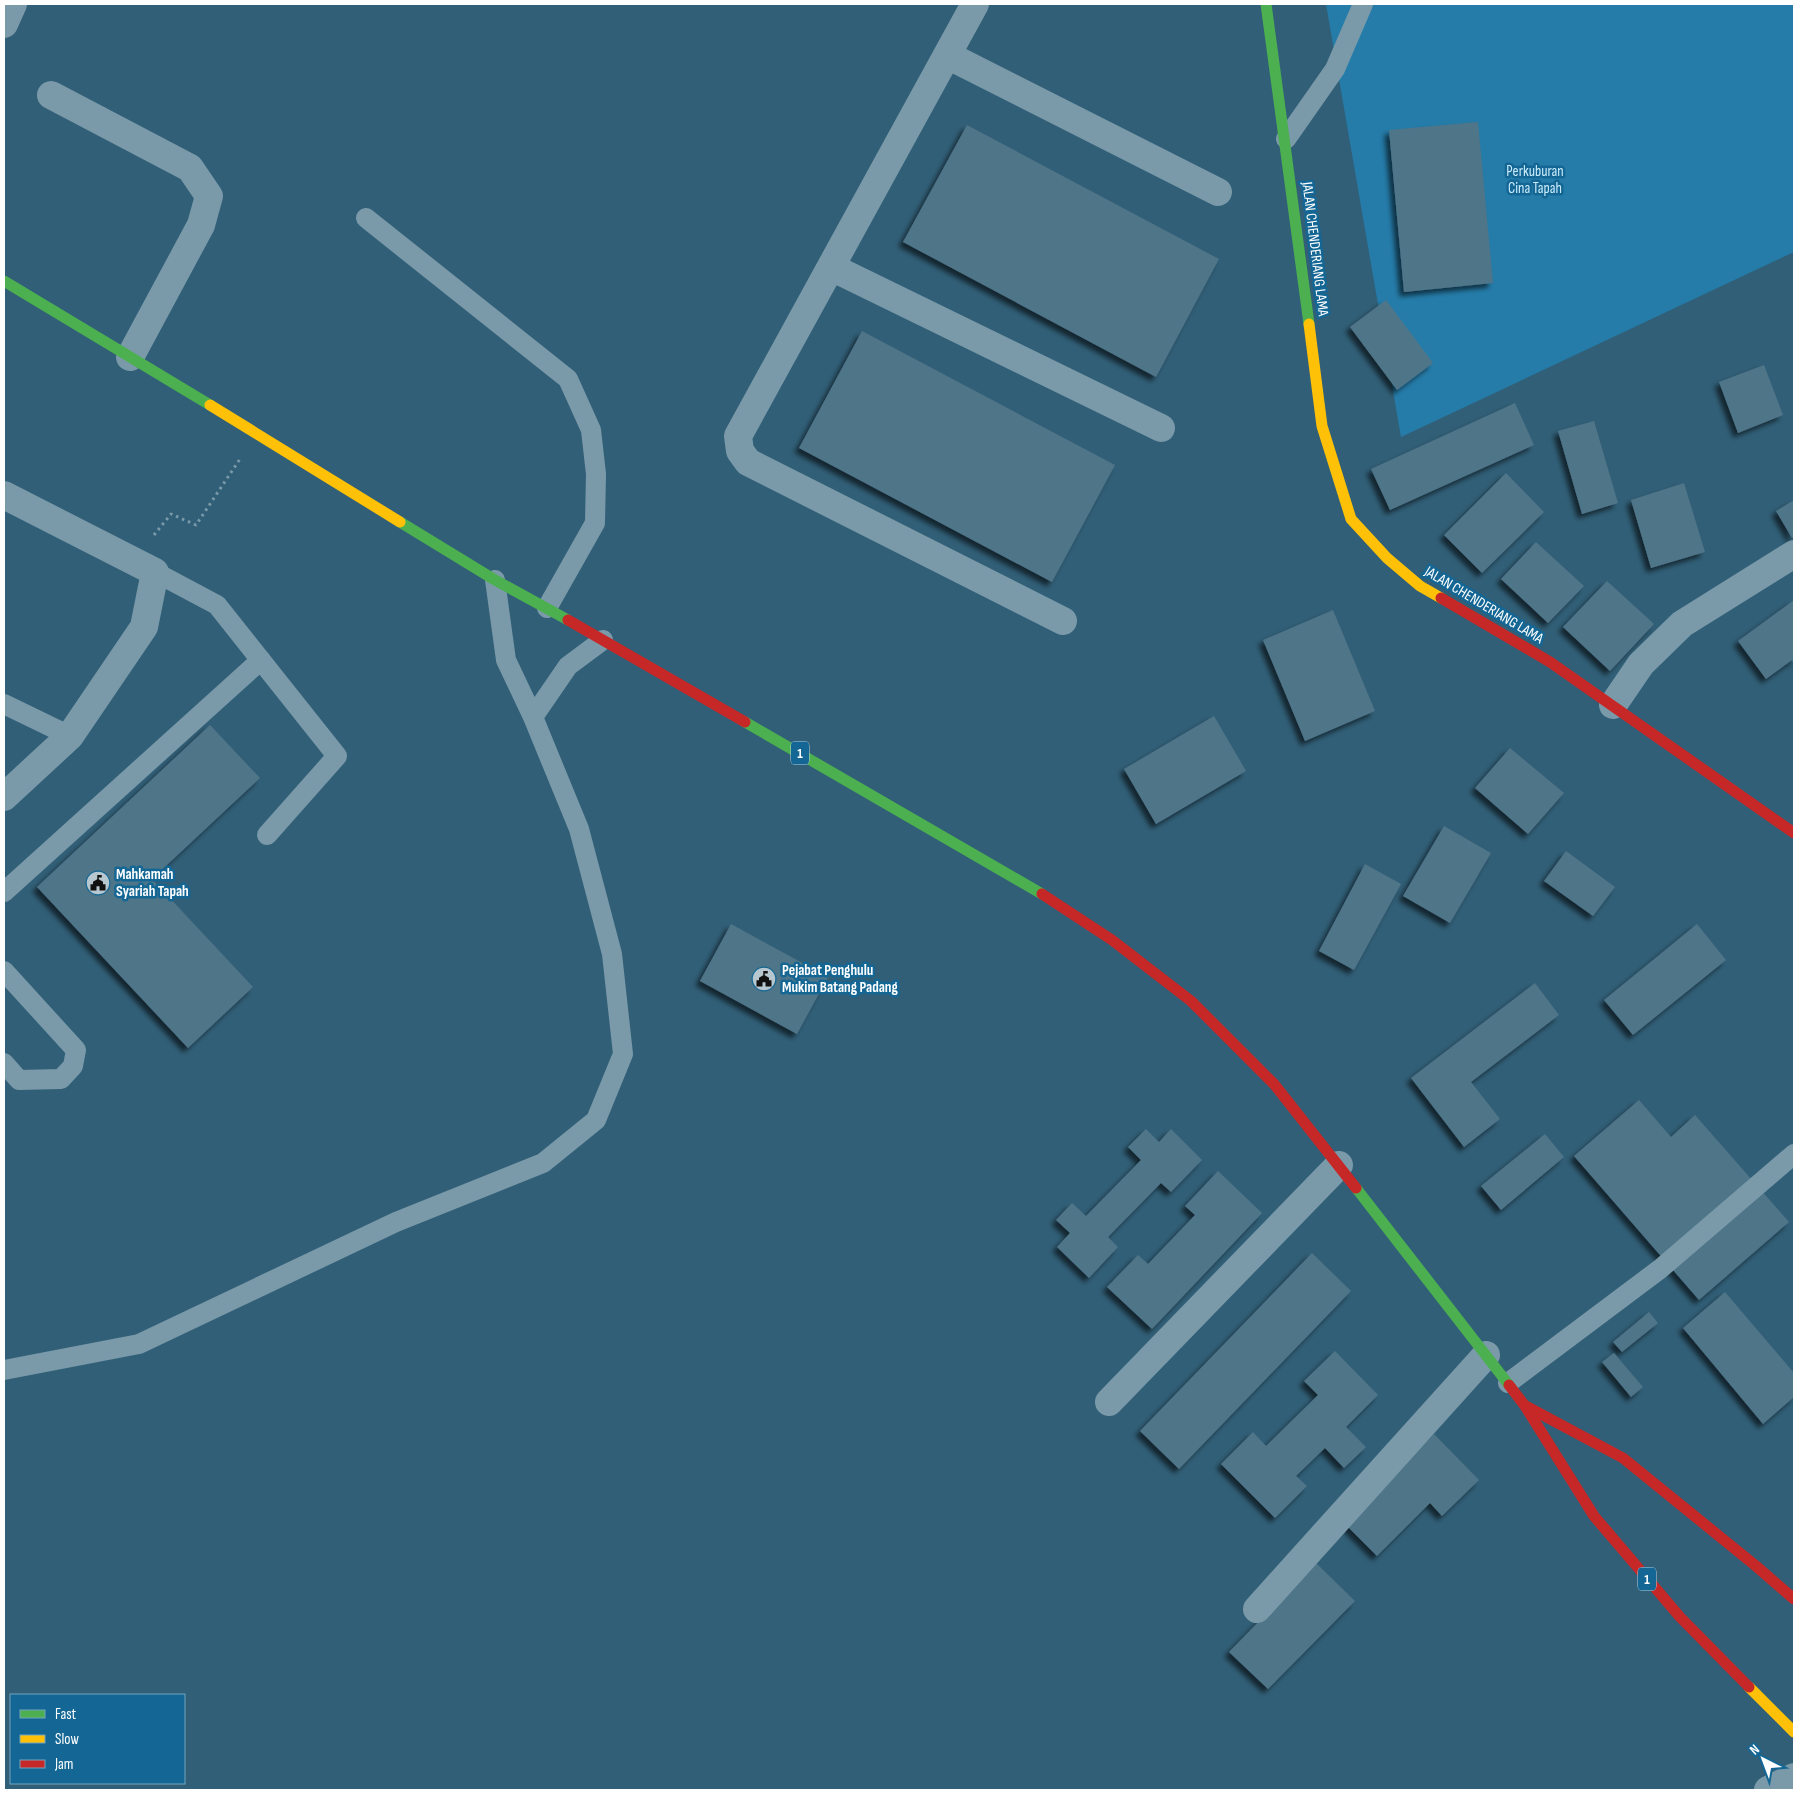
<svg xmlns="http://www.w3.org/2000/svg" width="1798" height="1794" viewBox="0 0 1798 1794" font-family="'Sofia Sans Condensed',sans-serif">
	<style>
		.green { fill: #257ca9 }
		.building { fill: #507488; filter: url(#shadow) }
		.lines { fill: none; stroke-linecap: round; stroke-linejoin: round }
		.path { stroke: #7a9aa9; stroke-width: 3; stroke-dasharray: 2.5 4; stroke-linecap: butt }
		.lane { stroke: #7a9aa9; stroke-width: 20 }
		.street { stroke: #7a9aa9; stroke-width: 28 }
		.fast { stroke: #4caf50; stroke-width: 11 }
		.slow { stroke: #ffc107; stroke-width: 11 }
		.jam { stroke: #c62828; stroke-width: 11 }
		.labels { text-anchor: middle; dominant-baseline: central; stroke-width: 5; stroke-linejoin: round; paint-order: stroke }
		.shield { fill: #146794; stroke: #b8d1df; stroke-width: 1 }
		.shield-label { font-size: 14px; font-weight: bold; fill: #fff }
		.park-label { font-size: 15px; fill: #cbecfc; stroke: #146794 }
		.street-label { font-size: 15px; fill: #fff; stroke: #146794 }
		.poi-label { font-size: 15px; font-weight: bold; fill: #fff; stroke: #146794; text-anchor: start }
	</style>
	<defs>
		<filter id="shadow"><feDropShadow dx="-4.5" dy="4.5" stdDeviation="2.5" flood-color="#0009"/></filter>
	</defs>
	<rect width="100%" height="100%" fill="#315f77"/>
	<!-- green -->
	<path class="green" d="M1326,4H1794V252L1401,437Z"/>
	<!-- building -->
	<path class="building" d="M1478,122L1493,283L1404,292L1389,130Z
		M967,125L1219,259L1156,377L903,242Z
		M1386,300L1433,363L1397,390L1350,327Z
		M862,331L1115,465L1052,582L799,448Z
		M1764,365L1783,415L1738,433L1719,382Z
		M1515,403L1534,445L1390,510L1371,469Z
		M1594,421L1618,503L1582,514L1558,431Z
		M1506,473L1544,512L1482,573L1444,535Z
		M1684,483L1705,552L1651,568L1631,500Z
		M1794,500V537L1792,538L1776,511Z
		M1536,542L1584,586L1548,623L1501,579Z
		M1607,581L1654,624L1610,671L1563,627Z
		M1794,600V663L1792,660L1766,679L1738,641Z
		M1333,610L1375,711L1305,741L1263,640Z
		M1214,716L1246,771L1156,824L1124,769Z
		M210,725L260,778L152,879L253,987L188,1048L37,887Z
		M1510,748L1564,793L1528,834L1475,788Z
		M1444,826L1491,853L1450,923L1403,896Z
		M1566,851L1615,887L1593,916L1544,881Z
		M1365,864L1401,884L1354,970L1319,951Z
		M731,924L828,977L797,1034L700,981Z
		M1697,924L1726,960L1633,1035L1604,1000Z
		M1535,983L1559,1015L1471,1082L1500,1119L1464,1147L1411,1078Z
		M1639,1100L1671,1137L1695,1115L1789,1222L1699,1300L1574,1156Z
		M1146,1129L1159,1142L1171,1129L1202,1160L1171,1192L1161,1183L1108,1237L1118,1247L1089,1278L1057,1247L1070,1233L1056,1220L1072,1203L1086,1216L1141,1160L1128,1147Z
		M1545,1134L1564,1157L1501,1210L1481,1186Z
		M1218,1171L1262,1213L1152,1329L1107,1287L1138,1255L1148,1264L1195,1215L1185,1206Z
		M1312,1253L1351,1291L1179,1469L1140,1431Z
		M1725,1292L1794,1373V1397L1763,1424L1683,1328Z
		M1649,1312L1658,1323L1622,1352L1613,1342Z
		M1335,1351L1378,1395L1346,1427L1366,1447L1344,1468L1325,1448L1296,1476L1307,1486L1275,1518L1221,1464L1253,1432L1266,1446L1318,1395L1304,1381Z
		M1614,1353L1643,1387L1631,1397L1602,1362Z
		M1434,1434L1479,1480L1442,1516L1430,1503L1377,1556L1344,1523Z
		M1316,1563L1355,1601L1268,1689L1229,1652Z"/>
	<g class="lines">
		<!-- path -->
		<path class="path" d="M154,535L171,514L196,525L240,459"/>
		<!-- lane -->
		<path class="lane" d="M1286,139L1335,69L1363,4
			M366,218L568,379L591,430L596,474L595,523L547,608
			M155,572L217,605L337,756L267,835
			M495,580L506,660L533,717L568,666L603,640
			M4,704L70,736
			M4,892L261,660
			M4,971L76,1050L73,1066L61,1079L19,1080L4,1063
			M4,1370L139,1344L396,1222L543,1163L596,1120L623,1054L612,954L579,829L533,717
			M1508,1383L1660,1269L1794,1154"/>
		<!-- street -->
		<path class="street" d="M975,4L738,436L740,451L748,462L1063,621
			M4,24L13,4
			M947,55L1218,192
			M51,95L190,168L209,196L201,225L130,357
			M831,267L1161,428
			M4,495L155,572L144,627L70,736L4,797
			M1613,705L1641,664L1682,624L1794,554
			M1109,1402L1339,1165
			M1257,1609L1486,1355
			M1768,1790L1794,1777"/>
		<!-- fast -->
		<path class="fast" d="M1266,4L1309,324
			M4,281L210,405
			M400,522L495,580L568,620
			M745,722L1042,894
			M1356,1188L1509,1385"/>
		<!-- slow -->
		<path class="slow" d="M1309,324L1322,426L1351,519L1387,558L1420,586L1441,598
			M210,405L400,522
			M1749,1687L1794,1732"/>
		<!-- jam -->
		<path class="jam" d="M1441,598L1550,662L1794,833
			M568,620L745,722
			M1042,894L1112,940L1191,1001L1274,1084L1356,1188
			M1509,1385L1525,1406L1594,1516L1680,1617L1749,1687
			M1526,1406L1623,1458L1756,1566L1794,1599"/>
	</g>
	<!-- icons -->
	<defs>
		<g id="civic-disc" transform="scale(1.25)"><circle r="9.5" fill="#b7c7cf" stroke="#146794"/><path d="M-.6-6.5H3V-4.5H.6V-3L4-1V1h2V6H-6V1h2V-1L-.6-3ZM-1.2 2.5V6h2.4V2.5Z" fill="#111"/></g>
	</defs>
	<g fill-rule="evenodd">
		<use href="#civic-disc" x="98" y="883"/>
		<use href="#civic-disc" x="764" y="979"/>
	</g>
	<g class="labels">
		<!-- shield labels -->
		<g class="shield">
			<rect x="791" y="741.5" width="18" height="23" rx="4"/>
			<rect x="1638" y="1567.5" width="18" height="23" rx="4"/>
		</g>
		<g class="shield-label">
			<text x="800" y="753">1</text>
			<text x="1647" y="1579">1</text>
		</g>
		<!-- park labels -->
		<g class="park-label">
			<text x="1535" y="171">Perkuburan<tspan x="1535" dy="17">Cina Tapah</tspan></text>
		</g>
		<!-- street labels -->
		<g class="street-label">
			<text transform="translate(1315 249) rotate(83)">JALAN CHENDERIANG LAMA</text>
			<text transform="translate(1484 605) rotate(31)">JALAN CHENDERIANG LAMA</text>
		</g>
		<!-- poi labels -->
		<g class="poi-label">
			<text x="116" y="874">Mahkamah<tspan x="116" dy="17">Syariah Tapah</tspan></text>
			<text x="782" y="970">Pejabat Penghulu<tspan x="782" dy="17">Mukim Batang Padang</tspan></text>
		</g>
	</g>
	<!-- border -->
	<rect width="1798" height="1794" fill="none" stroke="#ffffff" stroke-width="10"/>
	<!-- legend -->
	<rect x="10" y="1694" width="175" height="90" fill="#146794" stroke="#72a4bf"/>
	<rect x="20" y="1710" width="25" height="8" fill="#4caf50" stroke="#72a4bf"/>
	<text x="55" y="1719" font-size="15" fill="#ffffff">Fast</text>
	<rect x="20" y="1735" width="25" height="8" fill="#ffc107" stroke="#72a4bf"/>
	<text x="55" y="1744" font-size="15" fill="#ffffff">Slow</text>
	<rect x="20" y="1760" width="25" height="8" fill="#c62828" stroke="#72a4bf"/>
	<text x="55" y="1769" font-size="15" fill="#ffffff">Jam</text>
	<!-- north arrow -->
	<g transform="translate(1763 1759) rotate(318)" stroke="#146794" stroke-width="4" paint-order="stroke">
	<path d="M0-4L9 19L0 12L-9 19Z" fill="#ffffff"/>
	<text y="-8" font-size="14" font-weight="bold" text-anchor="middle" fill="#ffffff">N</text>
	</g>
</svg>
